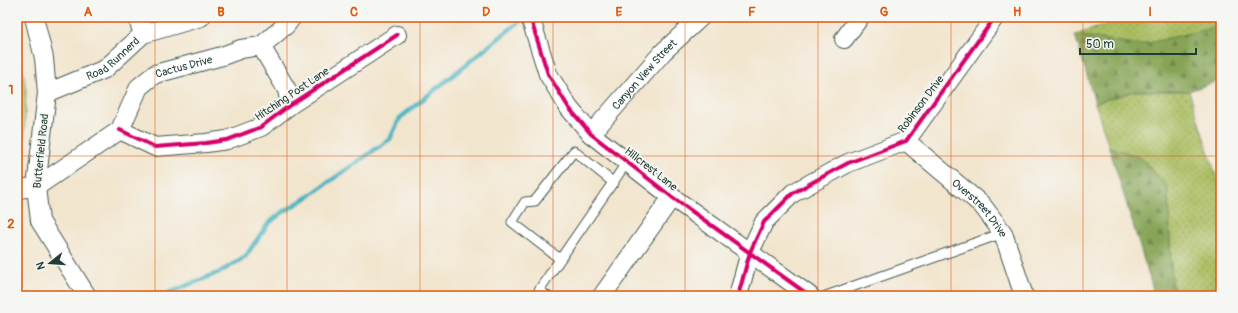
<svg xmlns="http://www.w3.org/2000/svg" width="1238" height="313" viewBox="0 0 1238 313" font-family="Pangolin,sans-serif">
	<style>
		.grass { fill: url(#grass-dots); stroke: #647d4a }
		.forest { fill: url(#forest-firs); stroke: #537046 }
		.cemetery { fill: url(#cemetery-stones); stroke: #647d4a }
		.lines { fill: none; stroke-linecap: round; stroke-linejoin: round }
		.stream { stroke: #46b4c1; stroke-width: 4.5 }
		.lane-casing { stroke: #3f564b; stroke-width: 11 }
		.street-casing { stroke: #3f564b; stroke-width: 20 }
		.lane { stroke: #fff; stroke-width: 9 }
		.street { stroke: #fff; stroke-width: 18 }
		.cycleway-casing { stroke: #f6f6f2; stroke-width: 6 }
		.cycleway { stroke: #d6006c; stroke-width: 4 }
		.grid { fill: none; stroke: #de580e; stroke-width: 1; stroke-opacity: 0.55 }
		.labels { text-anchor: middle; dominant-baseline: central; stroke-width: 4; stroke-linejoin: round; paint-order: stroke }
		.street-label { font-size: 11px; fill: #1f3d34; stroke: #f6f6f2 }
		.neatline { fill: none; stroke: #de580e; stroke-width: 1.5 }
		.grid-label { font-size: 13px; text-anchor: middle; font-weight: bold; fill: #de580e }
	</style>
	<defs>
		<pattern id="grass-dots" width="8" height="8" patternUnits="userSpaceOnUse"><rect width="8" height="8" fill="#aabd61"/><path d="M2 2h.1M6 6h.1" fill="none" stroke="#8a9b51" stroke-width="1.8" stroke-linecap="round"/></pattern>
		<pattern id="forest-firs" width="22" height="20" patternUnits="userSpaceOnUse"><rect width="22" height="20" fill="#87a457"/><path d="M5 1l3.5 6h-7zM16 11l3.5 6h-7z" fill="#6e8749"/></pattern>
		<pattern id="cemetery-stones" width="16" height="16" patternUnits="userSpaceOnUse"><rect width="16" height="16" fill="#aabd61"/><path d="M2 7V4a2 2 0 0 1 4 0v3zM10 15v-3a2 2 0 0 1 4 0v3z" fill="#8a9b51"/></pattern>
	</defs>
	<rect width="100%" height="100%" fill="#f6f6f2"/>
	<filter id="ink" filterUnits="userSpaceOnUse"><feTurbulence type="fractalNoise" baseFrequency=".025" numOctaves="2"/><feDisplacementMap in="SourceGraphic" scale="8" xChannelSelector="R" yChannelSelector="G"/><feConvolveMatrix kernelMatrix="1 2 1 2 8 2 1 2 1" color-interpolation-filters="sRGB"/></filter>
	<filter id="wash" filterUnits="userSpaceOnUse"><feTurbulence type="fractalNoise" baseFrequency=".012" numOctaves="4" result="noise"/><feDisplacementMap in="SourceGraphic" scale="16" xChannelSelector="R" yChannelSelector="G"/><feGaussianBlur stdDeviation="0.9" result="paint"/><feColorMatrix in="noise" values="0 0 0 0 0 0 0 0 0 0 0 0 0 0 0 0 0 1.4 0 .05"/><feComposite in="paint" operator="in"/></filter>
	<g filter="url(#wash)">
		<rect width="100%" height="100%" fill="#f2e5ce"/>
		<!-- grass -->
		<path class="grass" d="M1129,17H1221V25L1216,27L1140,45L1075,35Z
			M1135,91H1189L1221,191V296H1177L1172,285L1140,157L1109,147L1095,103Z"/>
		<!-- forest -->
		<path class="forest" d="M1221,25V80L1189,91H1135L1095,103L1075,35L1140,45L1216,27Z
			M1109,147L1140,157L1168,187L1172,285L1177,296H1155Z"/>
		<!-- cemetery -->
		<path class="cemetery" d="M17,29L26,90L21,240L17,241Z"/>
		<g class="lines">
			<!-- stream -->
			<path class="stream" d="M142,296L166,294L220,272L245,257L268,224L280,214L306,198L390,139L400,118L525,17"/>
		</g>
	</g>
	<g filter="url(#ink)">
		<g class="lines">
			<!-- lane casing -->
			<g class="lane-casing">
				<path id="lane" d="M560,259L512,222L525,202L535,201L574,151L614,183
					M547,296L539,290L627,162
					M826,296L1003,233"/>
			</g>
			<!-- street casing -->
			<g class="street-casing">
				<g id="street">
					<path d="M34,17L44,58L47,93L36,187L40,221L87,296"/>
					<path d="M137,17L143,34"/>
					<path d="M530,17L548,74L569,108L591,134L672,197L810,296"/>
					<path d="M844,39L860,17"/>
					<path d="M261,46L287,90L290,105"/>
					<path d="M261,46L286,25L292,17"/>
					<path id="s1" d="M47,93L105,69L143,34L201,17"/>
					<path d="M120,130L155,147L206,143L227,140L261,127L290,105L397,35"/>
					<path id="s2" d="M591,134L663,52L701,17"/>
					<path id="s3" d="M906,141L982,205L1003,233L1024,296"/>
					<path id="s4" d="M17,189L36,187L120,130L139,87L155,74L222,56L241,49L261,46"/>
					<path d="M602,296L672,197"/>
					<path d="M738,296L750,252L764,222L793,193L848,163L906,141L995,17"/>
				</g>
			</g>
			<!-- lane -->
			<use href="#lane" class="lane"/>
			<!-- street -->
			<use href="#street" class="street"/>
			<!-- cycleway casing -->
			<g class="cycleway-casing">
				<path id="cycleway" d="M530,17L548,74L569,108L591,134L672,197L810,296
					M120,130L155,147L206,143L227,140L261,127L290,105L397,35
					M738,296L750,252L764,222L793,193L848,163L906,141L995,17"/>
			</g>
			<!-- cycleway -->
			<use href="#cycleway" class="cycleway"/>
		</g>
	</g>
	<!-- grid -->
	<path class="grid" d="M155,17V296M287,17V296M420,17V296M553,17V296M685,17V296M818,17V296M951,17V296M1083,17V296M17,156H1221"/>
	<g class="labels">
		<!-- street labels -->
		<g class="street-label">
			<text stroke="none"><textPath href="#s1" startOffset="75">Road Runnerd</textPath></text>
			<text stroke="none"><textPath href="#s4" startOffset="218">Cactus Drive</textPath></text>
			<text stroke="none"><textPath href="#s2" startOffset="80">Canyon View Street</textPath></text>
			<text transform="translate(292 94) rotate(-34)">Hitching Post Lane</text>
			<text transform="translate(921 104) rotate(-53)">Robinson Drive</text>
			<text transform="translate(41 151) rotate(-84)">Butterfield Road</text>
			<text transform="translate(651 169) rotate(38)">Hillcrest Lane</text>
			<text stroke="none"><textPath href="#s3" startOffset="100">Overstreet Drive</textPath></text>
		</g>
	</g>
	<!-- margin -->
	<rect width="1238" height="313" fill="none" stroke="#f6f6f2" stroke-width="44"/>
	<!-- north arrow -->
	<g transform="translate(50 263) rotate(253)" stroke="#f6f6f2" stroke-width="3" paint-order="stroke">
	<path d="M0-3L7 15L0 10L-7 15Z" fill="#1f3d34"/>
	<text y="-6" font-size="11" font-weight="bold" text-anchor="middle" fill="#1f3d34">N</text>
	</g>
	<!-- scale -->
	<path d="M1080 48v6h116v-6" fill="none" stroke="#1f3d34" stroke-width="2"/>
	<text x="1086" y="48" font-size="12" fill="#1f3d34" stroke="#f6f6f2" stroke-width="3" paint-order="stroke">50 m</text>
	<rect x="22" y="22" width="1194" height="269" class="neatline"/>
	<g class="grid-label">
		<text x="88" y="16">A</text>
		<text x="221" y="16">B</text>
		<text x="354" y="16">C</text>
		<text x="486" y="16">D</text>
		<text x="619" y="16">E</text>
		<text x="752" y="16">F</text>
		<text x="884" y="16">G</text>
		<text x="1017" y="16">H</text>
		<text x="1150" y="16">I</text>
		<text x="11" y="94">1</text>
		<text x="11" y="228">2</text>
	</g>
</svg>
